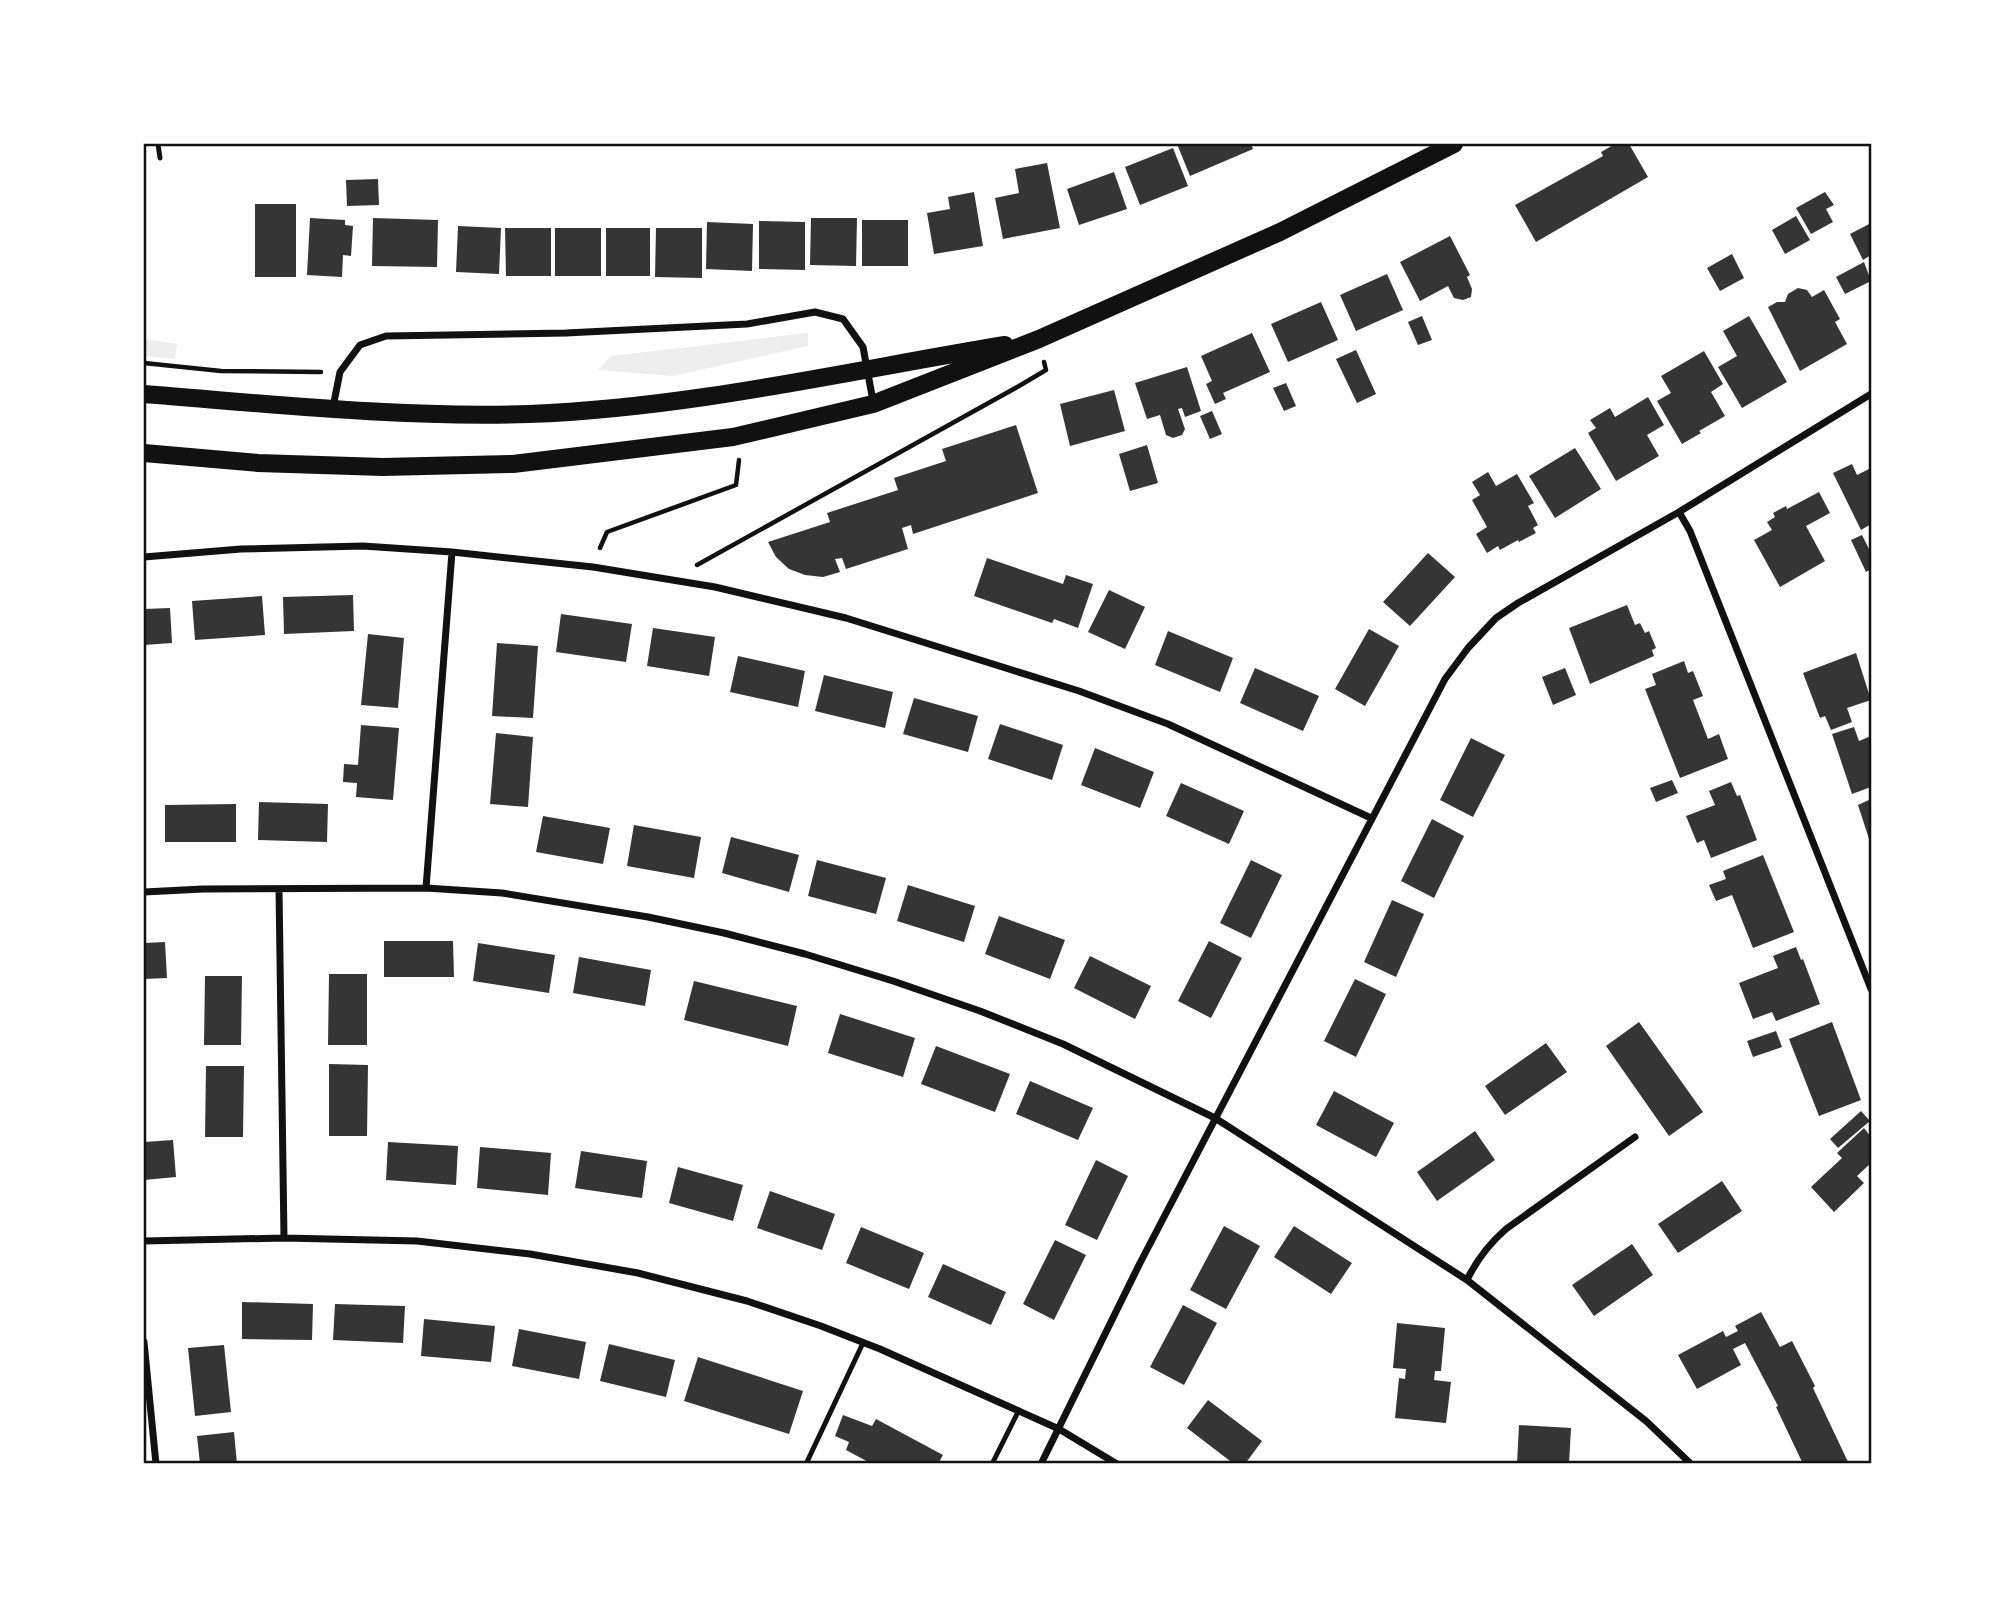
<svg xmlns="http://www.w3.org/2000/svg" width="2015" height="1607" viewBox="0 0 2015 1607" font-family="'Source Sans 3',sans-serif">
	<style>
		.green { fill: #eee }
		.building { fill: #353535 }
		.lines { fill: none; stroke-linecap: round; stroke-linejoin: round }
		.path { stroke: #111; stroke-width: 4.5 }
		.service { stroke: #111; stroke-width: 5 }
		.minor { stroke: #111; stroke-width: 7 }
		.primary { stroke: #111; stroke-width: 18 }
		.neatline { fill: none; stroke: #111; stroke-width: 2.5 }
	</style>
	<rect width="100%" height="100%" fill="#fff"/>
	<!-- green -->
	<path class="green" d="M808,333V346L673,376L598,370L611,356Z
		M144,339L177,344L175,359L144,356Z"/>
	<!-- building -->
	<path class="building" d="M1177,144H1251L1253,149L1190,176Z
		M1615,144H1629L1648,177L1536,242L1515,205L1603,156L1601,152Z
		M1173,148L1188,186L1140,205L1125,167Z
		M1047,163L1060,228L1003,239L995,198L1019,193L1015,169Z
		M1114,172L1127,209L1079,225L1067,189Z
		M378,179L379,205L347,206L346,180Z
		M974,192L983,246L934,254L927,213L950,209L948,197Z
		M1825,192L1834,205L1826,209L1833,222L1811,234L1796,208Z
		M255,204H296V277H255Z
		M1796,216L1810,240L1785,254L1772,230Z
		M310,218L345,220V225L353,226L351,256L343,255L342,277L307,275Z
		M373,218L438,220L437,267L372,266Z
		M811,218H857L856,266L810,265Z
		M862,220H908V266H862Z
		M759,221L805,222V270L759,269Z
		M707,222L753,224L752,271L706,269Z
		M1871,223V255L1863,260L1850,234Z
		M458,226L501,228L499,274L456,272Z
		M505,228H551V276H506Z
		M555,228H601V276H555Z
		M606,228H650V276H606Z
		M656,228H702V278L655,277Z
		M1450,236L1470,275L1467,277L1472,289L1471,297L1463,300L1454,298L1448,286L1420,301L1400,262Z
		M1732,254L1744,278L1720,291L1707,268Z
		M1864,262L1871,281L1845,294L1836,277Z
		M1387,274L1403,310L1356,331L1340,295Z
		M1798,288L1807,290L1812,297L1824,290L1840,319L1835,322L1847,344L1800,371L1768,307L1777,302H1785L1788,294Z
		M1321,302L1338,340L1288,362L1271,324Z
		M1422,316L1432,340L1418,345L1408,322Z
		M1749,316L1787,382L1742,408L1718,367L1737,356L1723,331Z
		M1252,333L1270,372L1223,393L1226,399L1215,404L1206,384L1212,381L1201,356Z
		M1356,350L1376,394L1357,403L1336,359Z
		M1704,351L1723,384L1711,392L1725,416L1699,431L1701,433L1682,444L1657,401L1671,393L1661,376Z
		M1187,367L1201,411L1185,417L1182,408L1178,409L1185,429L1182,435L1173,438L1166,435L1160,415L1147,419L1135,383Z
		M1286,383L1296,406L1284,411L1273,388Z
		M1114,390L1125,431L1070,446L1060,404Z
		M1648,397L1664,425L1647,435L1659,456L1616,481L1588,433L1596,428L1590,420L1610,408L1615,417Z
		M1212,411L1222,434L1210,439L1200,416Z
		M1016,425L1038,493L913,534L911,525L902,528L908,549L846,569L842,558L835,559L840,572L823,577L805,575L789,569L776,557L768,542L830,522L827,513L898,490L894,478L946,461L942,449Z
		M1147,445L1158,483L1130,491L1119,454Z
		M1575,448L1601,489L1555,518L1529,476Z
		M1852,464L1857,475L1871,468V524L1861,530L1833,473Z
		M1488,472L1496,486L1517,474L1534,503L1528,506L1538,525L1533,528L1536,533L1519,542L1518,540L1500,550L1498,546L1487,553L1476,534L1487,527L1472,500L1480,495L1472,482Z
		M1819,492L1830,513L1806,526L1825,561L1780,587L1754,540L1772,530L1767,522L1775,517L1773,513L1786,506L1787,509Z
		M1862,535L1871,553V569L1866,572L1851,540Z
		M1428,553L1455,577L1410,626L1383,602Z
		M987,558L1063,584L1066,575L1093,584L1078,628L1054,619L1052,623L974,596Z
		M1109,590L1145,607L1125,649L1088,632Z
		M353,595L354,631L284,634L283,597Z
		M262,596L265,635L195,640L192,601Z
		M1627,605L1635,625L1640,623L1645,633L1649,631L1656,648L1652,650L1654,656L1590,684L1569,628Z
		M170,608L172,643L144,645V609Z
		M561,614L632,624L626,662L556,652Z
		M653,628L715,637L709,676L647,666Z
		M1369,629L1399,646L1365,706L1335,689Z
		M1168,631L1233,658L1220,692L1155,665Z
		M368,634L404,638L398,708L361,705Z
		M497,643L538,646L533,718L492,716Z
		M1856,653L1871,700L1847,708L1852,722L1831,730L1825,716L1820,718L1803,673Z
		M738,656L805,671L798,707L730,692Z
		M1684,661L1688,673L1693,671L1703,696L1693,700L1708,739L1719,734L1728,759L1680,778L1645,689L1656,685L1652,674Z
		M1255,668L1319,696L1303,731L1240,703Z
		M1565,668L1576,695L1553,705L1542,677Z
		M824,675L893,692L885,728L815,711Z
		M914,698L978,716L968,752L903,734Z
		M1000,724L1063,745L1052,780L988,759Z
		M361,725L399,728L393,800L356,797L357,783L343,782L344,764L358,765Z
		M1854,727L1859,741L1871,736V787L1852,794L1832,734Z
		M496,733L533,737L528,807L490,804Z
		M1471,738L1505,755L1473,817L1440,800Z
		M1095,748L1154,772L1140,808L1081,785Z
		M1672,780L1678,793L1656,802L1650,788Z
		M1731,782L1737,796L1740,795L1757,840L1711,858L1704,840L1697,843L1686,816L1715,805L1709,791Z
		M1181,783L1244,811L1229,844L1166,816Z
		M1871,799V845L1858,805Z
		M259,802L328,804L327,842L258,840Z
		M236,804V842H165V805Z
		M543,816L610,828L603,864L536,852Z
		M1432,819L1464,836L1434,898L1401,881Z
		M634,825L701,837L694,878L627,866Z
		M731,837L799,855L789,892L722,873Z
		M1763,855L1794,932L1753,948L1732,895L1716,901L1709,885L1726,879L1723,871Z
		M817,860L886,878L876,914L808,896Z
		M1251,860L1282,875L1251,938L1220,923Z
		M908,885L975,906L964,942L897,921Z
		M1392,900L1424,914L1396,977L1364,962Z
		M999,916L1065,940L1050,979L985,954Z
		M384,941H453L454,977H384Z
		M1209,941L1242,958L1211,1018L1178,1001Z
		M165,942L167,978L144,979V943Z
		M478,943L555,955L549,993L473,981Z
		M1796,947L1801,960L1803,959L1820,1004L1776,1021L1772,1012L1753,1019L1739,983L1778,968L1773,956Z
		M1090,956L1151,986L1135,1019L1074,988Z
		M579,957L651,970L645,1006L573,993Z
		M329,974H367V1045H328Z
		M205,976H242L241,1045H204Z
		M1355,979L1386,994L1356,1057L1324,1041Z
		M694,981L797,1006L788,1046L684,1020Z
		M840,1014L915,1038L903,1077L828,1053Z
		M1639,1022L1703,1112L1669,1136L1606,1046Z
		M1832,1022L1861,1100L1819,1116L1789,1039Z
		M1776,1031L1782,1047L1753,1057L1747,1041Z
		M1546,1043L1567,1072L1505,1115L1485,1086Z
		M936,1046L1010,1074L995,1112L921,1084Z
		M329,1064L368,1065L367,1136H329Z
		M206,1066H244L243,1137H205Z
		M1030,1081L1093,1108L1078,1140L1016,1114Z
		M1334,1091L1394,1123L1376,1157L1316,1125Z
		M1861,1111L1870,1121L1838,1148L1830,1139Z
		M1864,1128L1871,1137V1163L1857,1176L1864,1183L1834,1212L1811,1187L1842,1158L1837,1153Z
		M1475,1131L1495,1160L1437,1201L1417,1172Z
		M173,1140L176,1177L144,1180V1142Z
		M388,1142L458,1146L456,1185L386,1180Z
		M480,1147L551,1153L548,1195L477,1188Z
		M581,1151L647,1161L642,1198L575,1188Z
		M1096,1160L1128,1176L1097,1240L1065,1225Z
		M678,1167L743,1185L733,1221L669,1203Z
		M1722,1181L1742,1211L1678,1253L1658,1224Z
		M770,1191L835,1214L822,1250L757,1228Z
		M1224,1226L1260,1246L1226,1309L1190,1290Z
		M1294,1226L1352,1263L1331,1294L1274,1257Z
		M861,1227L924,1253L909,1289L846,1263Z
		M1055,1240L1086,1255L1054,1320L1023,1304Z
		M1632,1244L1653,1275L1594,1316L1572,1285Z
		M943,1264L1006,1292L991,1325L928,1297Z
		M242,1302L313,1304L312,1340L242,1339Z
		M335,1304L405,1306L403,1343L333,1340Z
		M1183,1305L1217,1323L1184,1385L1150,1367Z
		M1761,1312L1780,1347L1792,1341L1815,1386L1813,1388L1849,1464H1803L1776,1407L1778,1406L1745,1343L1733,1349L1741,1365L1697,1389L1678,1355L1723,1331L1726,1337L1738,1331L1735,1326Z
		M424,1319L495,1326L491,1362L421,1356Z
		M1397,1323L1445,1328L1441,1371H1435L1434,1380L1451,1382L1446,1423L1395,1418L1399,1378L1405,1379L1406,1369L1393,1368Z
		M519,1329L586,1342L579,1379L512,1366Z
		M609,1344L675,1360L666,1397L600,1381Z
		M224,1345L231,1412L195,1416L188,1348Z
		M698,1357L803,1391L789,1434L684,1401Z
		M1208,1400L1262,1441L1245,1464H1234L1187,1428Z
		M843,1415L872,1426L876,1419L943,1455L938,1464H872L846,1450L849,1442L835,1436Z
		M1519,1425L1571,1428L1569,1464H1517Z
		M234,1432L237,1464H200L197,1436Z"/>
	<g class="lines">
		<!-- path -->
		<path class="path" d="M144,363L221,371L321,372
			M600,548L607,532L736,485L739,460
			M697,565L1019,386L1046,370L1044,362"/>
		<!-- service -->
		<path class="service" d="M158,144L160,158
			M806,1464L863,1343
			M992,1464L1019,1410"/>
		<!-- minor -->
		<path class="minor" d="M333,407L340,372L360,345L386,336L566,333L747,324L815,312L843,319L863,347L873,401
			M1679,512L1690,531L1871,989
			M144,557L241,549L363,546L452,552L593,567L715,587L846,618L1079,691L1168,724L1371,818
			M426,888L452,552
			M279,889L284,1238
			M144,892L203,889L426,888L502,893L648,917L724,933L805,954L893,981L980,1011L1063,1044L1215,1118L1467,1280L1646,1421L1691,1464
			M144,1241L284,1238L417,1241L530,1254L638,1273L747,1301L821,1326L880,1349L1059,1429L1117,1464
			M1467,1280C1477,1259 1489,1244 1506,1229L1635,1137
			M144,1342L156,1464
			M1041,1464L1140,1263L1445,679L1468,648L1496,618L1518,603L1679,512L1871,394"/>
		<!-- primary -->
		<path class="primary" d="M144,394C271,404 401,418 529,414C690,408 847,371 1005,345
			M144,453L258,463L383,467L513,464L733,437L873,404L1039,339L1280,232L1454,144"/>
	</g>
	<!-- border -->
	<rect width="2015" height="1607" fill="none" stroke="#ffffff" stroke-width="290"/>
	<rect x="145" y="145" width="1725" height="1317" class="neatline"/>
</svg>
